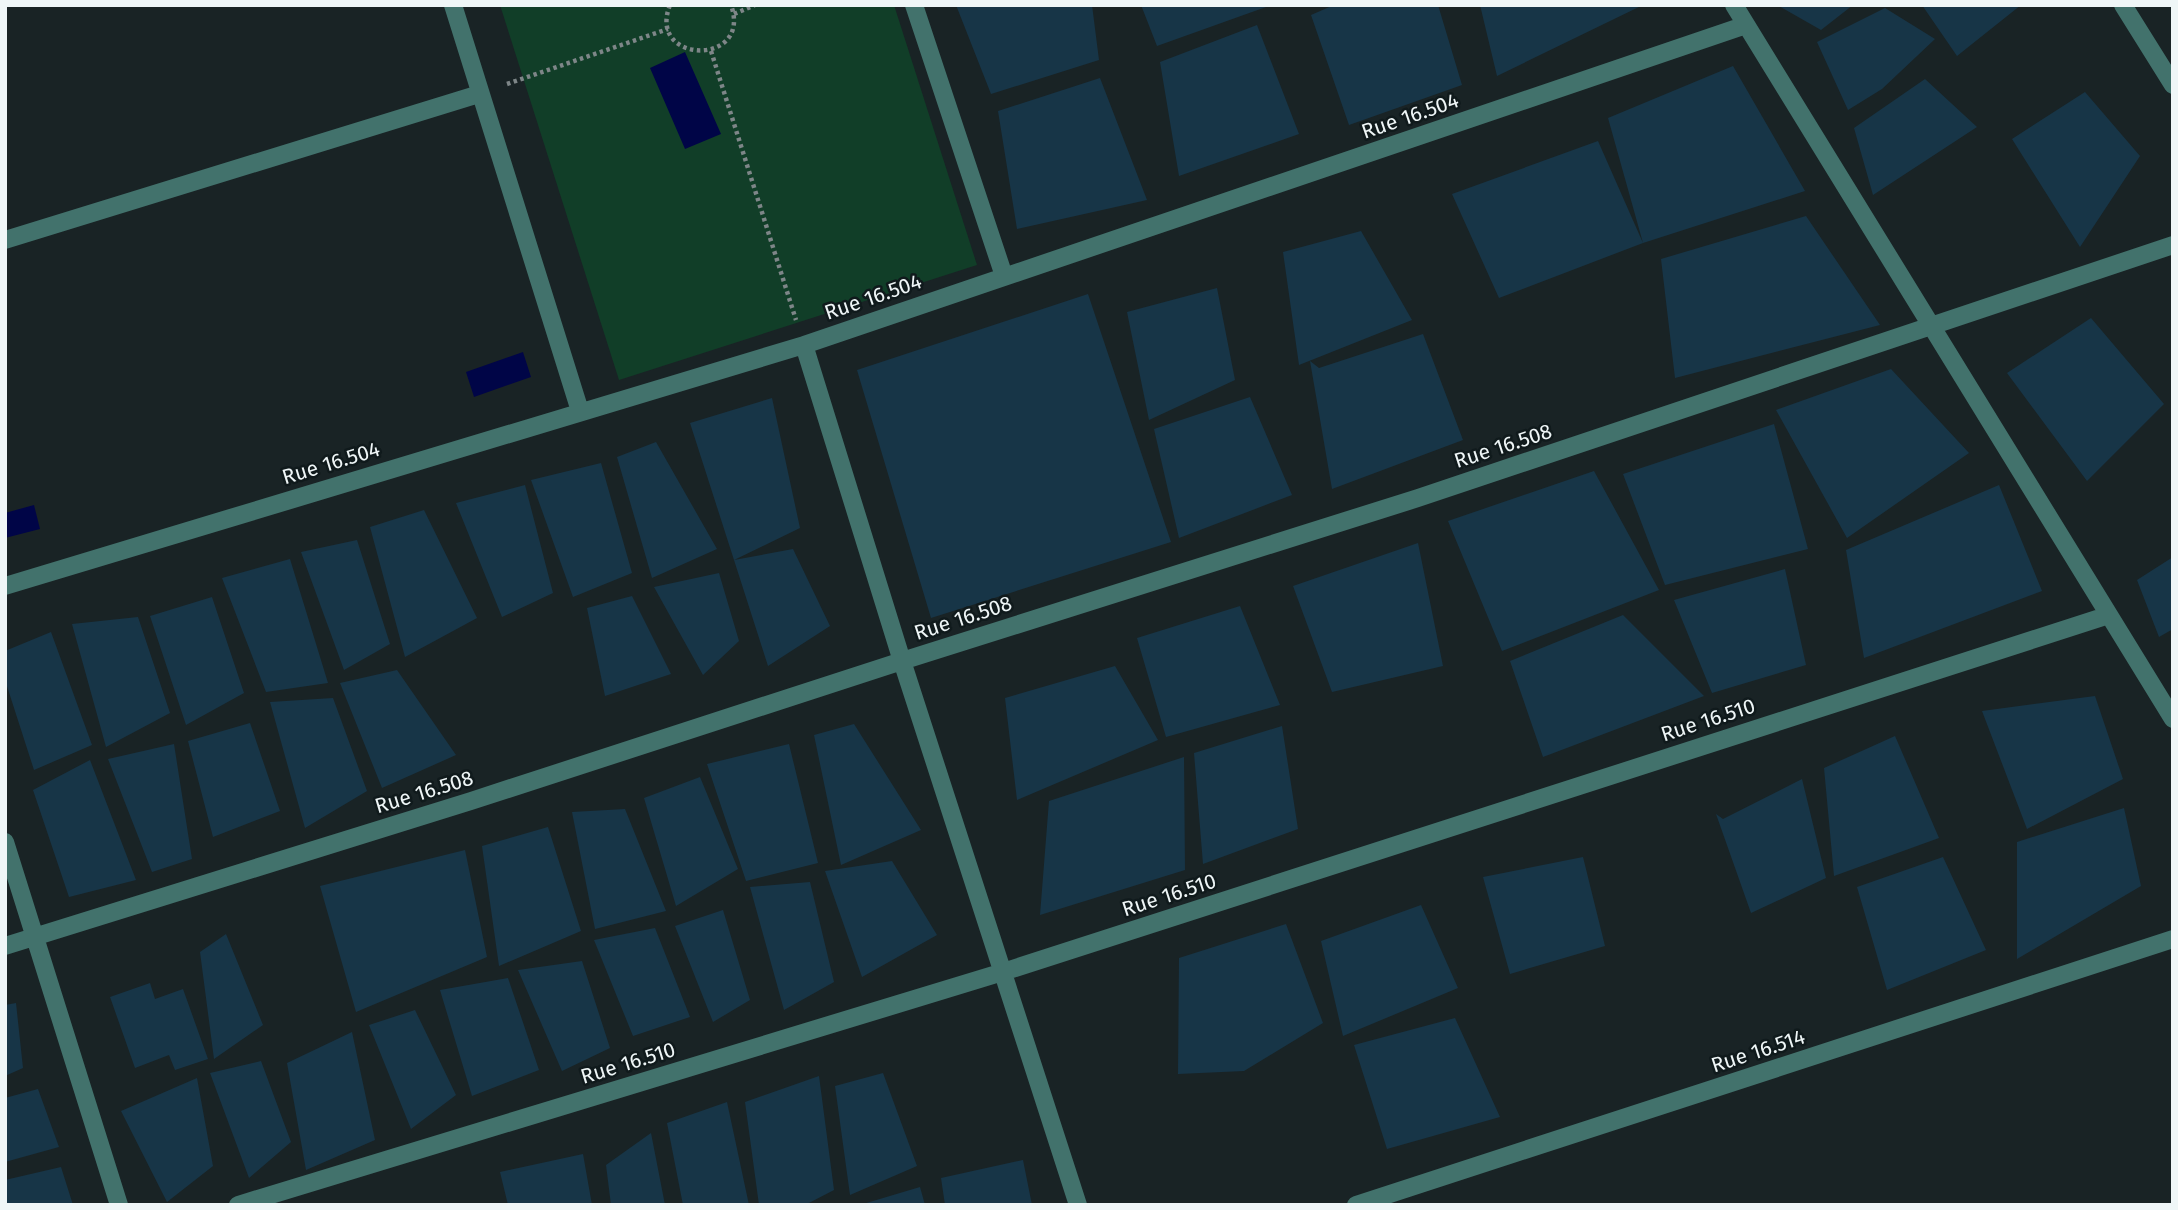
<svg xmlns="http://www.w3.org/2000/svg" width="2178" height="1210" viewBox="0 0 2178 1210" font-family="'Fira Sans',sans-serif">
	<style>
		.green { fill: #113e28 }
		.water { fill: #000547 }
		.building { fill: #173547 }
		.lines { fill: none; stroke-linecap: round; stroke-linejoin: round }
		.path { stroke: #7e8688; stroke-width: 4.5; stroke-dasharray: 3.5 3.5; stroke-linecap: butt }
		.street { stroke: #42726c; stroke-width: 18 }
		.labels { text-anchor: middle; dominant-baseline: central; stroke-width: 5; stroke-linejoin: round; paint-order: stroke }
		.street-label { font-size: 21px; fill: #eff6f7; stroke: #101a1c }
	</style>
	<rect width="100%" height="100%" fill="#192325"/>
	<!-- green -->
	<path class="green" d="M500,5H894L977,265L619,380Z"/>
	<!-- water -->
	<path class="water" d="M685,52L721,134L685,149L650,68Z
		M523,352L531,377L474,397L466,372Z
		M34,505L40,529L5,538V513Z"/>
	<!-- building -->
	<path class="building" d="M956,5H1092L1099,60L991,94Z
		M1141,5H1265L1266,7L1157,46Z
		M1334,5H1438L1462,85L1349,125L1311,15Z
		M1480,5H1643L1497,76Z
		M1777,5H1853L1821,30Z
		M1922,5H2021L1957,56Z
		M1885,8L1935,39L1882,89L1848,110L1817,42Z
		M1257,25L1299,134L1179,176L1160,62Z
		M1733,66L1805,191L1643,243L1499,298L1452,194L1598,141L1643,243L1608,118Z
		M1100,78L1147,200L1017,229L998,111Z
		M1925,79L1977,127L1873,195L1854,128Z
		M2085,92L2140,156L2080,247L2012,139Z
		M1806,216L1880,325L1675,378L1661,259Z
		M1361,231L1412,320L1299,365L1283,252Z
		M1217,288L1235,380L1149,420L1127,312Z
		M1088,294L1171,542L931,618L857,370Z
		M2091,318L2164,404L2087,481L2007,373Z
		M1423,334L1463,440L1332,489L1310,361L1319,368Z
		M1891,369L1969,453L1847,538L1776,410Z
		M1250,397L1292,495L1179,538L1154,429Z
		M772,398L800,528L734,560L690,423Z
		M1774,424L1808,549L1665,585L1623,474Z
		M656,442L717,549L652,578L617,457Z
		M601,463L632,573L573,597L531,480Z
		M1594,471L1659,590L1502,651L1448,521Z
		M525,485L553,593L502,617L456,503Z
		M1999,485L2042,591L1864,658L1846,550Z
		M424,510L477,618L405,657L370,527Z
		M357,540L390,644L344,670L301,552Z
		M1418,543L1443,666L1332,692L1293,586Z
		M793,549L830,626L768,666L734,560Z
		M2173,557V629L2159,637L2137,580Z
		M290,559L328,683L266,692L222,578Z
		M1785,569L1806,665L1712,693L1674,600Z
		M719,573L739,641L703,675L654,587Z
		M632,596L671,674L605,696L587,608Z
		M212,597L244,693L186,725L150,616Z
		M1240,606L1280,705L1166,737L1137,638Z
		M1623,615L1704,696L1543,757L1510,661Z
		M138,617L170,713L106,747L72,624Z
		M51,632L92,745L34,770L5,680V651Z
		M1115,666L1158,740L1017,800L1005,698Z
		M397,670L456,755L382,788L340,683Z
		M2095,696L2123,779L2027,829L1982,711Z
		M333,698L367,791L305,828L270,702Z
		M250,723L280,811L213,837L188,741Z
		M854,724L921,830L841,865L814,735Z
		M1282,726L1298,829L1203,864L1194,753Z
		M1895,736L1939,838L1834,876L1824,768Z
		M174,744L192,859L152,872L108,759Z
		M789,744L818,863L746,881L707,764Z
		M1184,757L1185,870L1040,915L1049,801Z
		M90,760L136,880L69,897L33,790Z
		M700,777L738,869L676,906L644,798Z
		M1802,779L1826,878L1751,913L1716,814L1723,819Z
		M2124,808L2141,886L2017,959V842Z
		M625,809L666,911L595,929L572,812Z
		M548,827L581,931L499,966L482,846Z
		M465,850L487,957L356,1012L320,886Z
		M1583,857L1605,946L1510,974L1483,877Z
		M1943,857L1986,950L1887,990L1857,887Z
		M892,861L937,935L862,977L825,871Z
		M810,882L834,982L784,1010L750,887Z
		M1421,905L1458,988L1343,1036L1321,941Z
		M723,910L750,1000L713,1022L675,926Z
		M1286,924L1323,1023L1244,1071L1178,1074L1179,958Z
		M655,928L690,1017L633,1036L594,940Z
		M226,934L263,1025L214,1059L200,952Z
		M582,961L610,1048L562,1071L518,970Z
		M508,978L539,1070L472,1096L440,990Z
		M150,983L155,999L183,989L208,1059L175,1070L169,1055L135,1068L110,997Z
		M16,1003L23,1068L5,1076V1005Z
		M415,1010L456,1095L411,1129L369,1025Z
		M1455,1018L1500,1117L1387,1149L1354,1045Z
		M352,1032L375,1140L306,1170L287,1063Z
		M261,1061L291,1142L249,1178L210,1073Z
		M883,1073L917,1166L850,1195L835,1086Z
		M819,1076L834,1190L805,1205H759L745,1102Z
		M197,1078L213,1166L167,1202L121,1111Z
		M38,1089L59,1147L5,1162V1098Z
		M727,1102L749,1205H683L667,1123Z
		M651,1133L665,1205H611L606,1165Z
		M583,1154L592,1205H508L500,1172Z
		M1023,1160L1032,1205H945L941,1178Z
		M61,1167L73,1205H5V1180Z
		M920,1187L925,1205H863V1204Z"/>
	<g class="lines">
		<!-- path -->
		<path class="path" d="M670,5C646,64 753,67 731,5
			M734,14L755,5
			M711,51L796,320
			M507,84L668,29"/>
		<!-- street -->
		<path class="street" d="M453,5L580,411
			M914,5L1004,276
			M1734,5L2173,719
			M2123,5L2173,85
			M5,240L479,94
			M804,345L902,661L1078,1205
			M5,586L804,345L1746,25
			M5,842L119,1205
			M5,946L471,801L902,661L1418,498L2173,245
			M238,1205L1003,972L2109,615
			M1356,1205L2173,939"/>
	</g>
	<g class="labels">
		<!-- street labels -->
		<g class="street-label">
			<text transform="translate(1410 116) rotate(-19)">Rue 16.504</text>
			<text transform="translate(873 297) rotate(-19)">Rue 16.504</text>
			<text transform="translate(1503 446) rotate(-18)">Rue 16.508</text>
			<text transform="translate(331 463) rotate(-17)">Rue 16.504</text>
			<text transform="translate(963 618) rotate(-18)">Rue 16.508</text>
			<text transform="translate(1708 720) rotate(-18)">Rue 16.510</text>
			<text transform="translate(424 792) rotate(-17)">Rue 16.508</text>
			<text transform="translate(1169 895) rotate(-18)">Rue 16.510</text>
			<text transform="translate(1758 1051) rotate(-18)">Rue 16.514</text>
			<text transform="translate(628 1063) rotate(-17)">Rue 16.510</text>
		</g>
	</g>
	<!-- border -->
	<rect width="2178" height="1210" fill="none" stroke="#eff6f7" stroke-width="14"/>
</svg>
